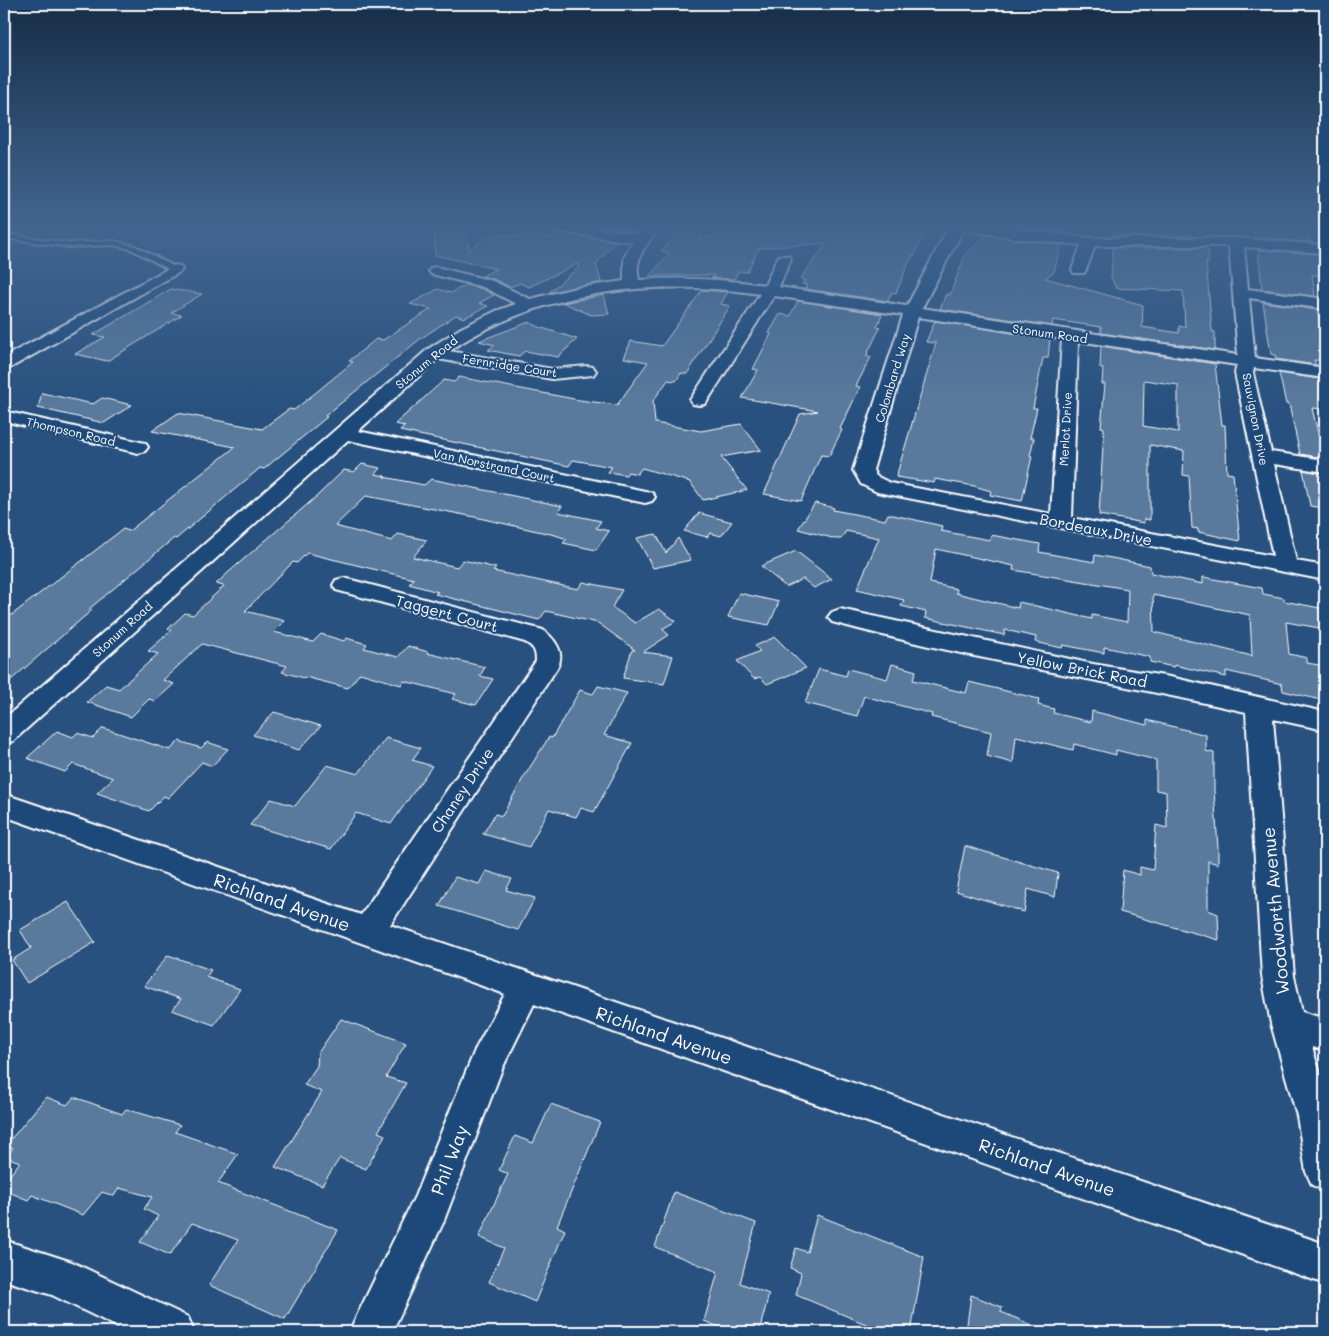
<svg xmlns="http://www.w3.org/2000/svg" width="1329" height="1336" viewBox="0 0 1329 1336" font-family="Mali,sans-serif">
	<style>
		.building { fill: #5a7a9d; stroke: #fff; fill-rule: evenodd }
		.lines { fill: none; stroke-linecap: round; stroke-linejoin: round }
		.lane-casing { stroke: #fff; stroke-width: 4 }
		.street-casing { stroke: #fff; stroke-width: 4 }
		.lane { fill: #1f4a7a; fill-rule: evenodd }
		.street { fill: #1f4a7a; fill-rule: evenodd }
		.labels { text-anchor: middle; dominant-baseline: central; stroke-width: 4; stroke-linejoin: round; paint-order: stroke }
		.far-street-label { font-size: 12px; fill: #fff; stroke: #1f4a7a }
		.street-label { font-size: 15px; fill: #fff; stroke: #1f4a7a }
		.near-street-label { font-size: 18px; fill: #fff; stroke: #1f4a7a }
	</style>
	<rect width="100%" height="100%" fill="#28517f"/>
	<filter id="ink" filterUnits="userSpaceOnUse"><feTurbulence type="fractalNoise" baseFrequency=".02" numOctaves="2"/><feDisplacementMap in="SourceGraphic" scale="10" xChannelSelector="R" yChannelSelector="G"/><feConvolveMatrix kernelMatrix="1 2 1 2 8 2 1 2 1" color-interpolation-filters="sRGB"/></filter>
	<g filter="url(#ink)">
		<!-- building -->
		<path class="building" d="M466,224L469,250L487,236L495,237L499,234L518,237L522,233L555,238V233L616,241L596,264L601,282L548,293L579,267L577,264L529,287L520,283L510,287L494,279L482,276L496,269L435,255L434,226Z
			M585,224H632L626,230Z
			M686,224H712L698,239L740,233L744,236L759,233L766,224H929L914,256L912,255L896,293H891L888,301L805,289L807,285L802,284L805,280L800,279L827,243L759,248L747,272L739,271L734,279L712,278L714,275L649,276L670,253L661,251Z
			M999,224H1066L1064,233Z
			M1114,224H1180L1193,236H1113Z
			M1253,224L1304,227L1312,242L1255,238Z
			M986,235L1061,245L1054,272L1045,278L1143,305L1142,327L1179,333V326L1185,327L1183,291L1116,288L1111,277L1113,248H1206L1208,250L1209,263L1206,262L1212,331L1215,332V350L1101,333V327L1053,320L1052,326L940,309L946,294L950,295L965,255Z
			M1258,250L1319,254L1325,266V276L1312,275L1315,296L1262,289Z
			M466,285L482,289L494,295L479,303L488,306L464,318L456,315L420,339L325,416L327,417L264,469L260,468L176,539L174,538L143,564L89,609L92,610L4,686V621L123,529L129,531L235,447L152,431L178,413L262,429L289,409L294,410L314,394L353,362L349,361L376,339L383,340L431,309L410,304L438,289L451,293Z
			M171,289L202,294L171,313L182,315L107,361L75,354L105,337L93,335Z
			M702,290L728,292L721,304L730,306L687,374L681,373L676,381L668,380L653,401L655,423L701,431L741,424L761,450L721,457L747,490L703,500L690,482L642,468L637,474L628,472L626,475L608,472L612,467L573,460L569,466L400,431L405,426L395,424L444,380L454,382L459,377L579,400L617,405L648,362L624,358L631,341L662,346Z
			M604,295L609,314L591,315L564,303Z
			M798,301L882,314L877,327L880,328L866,356L871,357L856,386L860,387L840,429L842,430L829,456L821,455L801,501L764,494L800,414L818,411L742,398L758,370L753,369L771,334L769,333L780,314L790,316Z
			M1263,302L1317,310L1325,349V361L1314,360L1316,365L1276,359L1275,355L1271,354Z
			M935,321L1050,339L1048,358H1043L1033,408H1037L1030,438H1034L1030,456H1032L1022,501L990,495L991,491L974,486L935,479L934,483L896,477L936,343L926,342Z
			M529,322L539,327L577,339L558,357L525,351L519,356L488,350L495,345L479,341Z
			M1101,346L1215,364L1222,425H1225L1227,473L1233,474L1240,541L1198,532V529L1192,528L1189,476L1183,475L1184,451L1150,445V520L1144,519V523L1099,515L1104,428L1101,427L1105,384H1102L1103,368H1100ZM1144,380L1178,385V432L1143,426Z
			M1279,373L1319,379L1325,409L1312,408L1324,458L1300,454L1289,404H1286Z
			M42,393L93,404L102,398L132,405L104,423L38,408Z
			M362,464L380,468L375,474L385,476L384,477L424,485L431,479L562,506L558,512L601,521L596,528L609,531L596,550L563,543L567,539L555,535L470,516L366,496L335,526L392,541L398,534L427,540L413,557L457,567L463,560L496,568L493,571L578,589L583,582L622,590L612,607L635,623L659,609L676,621L662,629L669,635L643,652L673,656L664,684L623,678L632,650H635L598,623L546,611L539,620L435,594L438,592L409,584L414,579L307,553L297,563L293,562L245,611L285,621L274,632L313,642L321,634L344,641L346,638L367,644L364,648L398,657L408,646L428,652L427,653L485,667L480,676L493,679L476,705L452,699L456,694L404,681L401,685L360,673L348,688L305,677L304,678L282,672L287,666L202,644L163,680L174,684L155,701L149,699L131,717L87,702L106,685L119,689L158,654L148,651L172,630L168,629L185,613L193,615L224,586L216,584L230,571L316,497L344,470L354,472Z
			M1303,470L1325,474V508L1310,506Z
			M815,503L834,508L833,510L885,520L888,514L907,518L942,526L941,531L990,540L991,535L1040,544L1039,552L1094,562L1095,555L1117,559L1150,566L1151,573L1203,584V577L1262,588L1263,594L1284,598V601L1325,609V629L1286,622L1289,654L1307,658V663L1325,666V701L1283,691L1282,684L1226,671V677L1174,665V667L1150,662V657L1104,647V653L1063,645L1062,648L1035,642L1036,637L1005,630L1004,635L925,618L926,612L901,606L904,600L857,589L879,538L846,531L841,539H836L798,529ZM936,549L1014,566L1013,570L1128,589L1127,622L1092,615V619L1019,602L1018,608L956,593L957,589L930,583ZM1153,595L1250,615L1252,656L1154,632Z
			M699,513L732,522L721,536L710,533L707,537L684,531Z
			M656,534L666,553L678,538L691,560L653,568L637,538Z
			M796,551L832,579L814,588L803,579L786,587L761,566Z
			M739,593L779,602L769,625L728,617Z
			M775,637L806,668L767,684L760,677L754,679L737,661L760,651L755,646Z
			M892,664L916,671L913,680L966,693L969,682L1039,699L1038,705L1054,709L1053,713L1091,722L1092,711L1147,725V720L1206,735V751L1214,753V790L1218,848V864L1208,861V910L1218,914L1219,940L1120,912L1123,870L1140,875V867L1153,870L1156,825L1167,828L1166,792L1156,790V760L1116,750V755L1074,744L1073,750L1016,736L1013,763L987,756L991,732L931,717L932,714L864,696L857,716L805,703L819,669L846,676L848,669L887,679Z
			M598,686L627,693L604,735L632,743L594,812L581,808L576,817L549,809L529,847L483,834L495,814L502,816L522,780L549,737L552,738L580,690L593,694Z
			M274,712L321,726L299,750L253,735Z
			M103,728L170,750L179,741L201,748L207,742L228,749L212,766L202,762L168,798L164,796L149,811L97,793L113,778L73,764L65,772L27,758L57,731L73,737L77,733L93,738Z
			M386,738L421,748L412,760L432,766L391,824L356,813L331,849L250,825L271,799L295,806L327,765L358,774Z
			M965,846L1058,873L1055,897L1028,889L1024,912L956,891Z
			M486,871L512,879L506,890L535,898L518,930L439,906L455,877L479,884Z
			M68,902L95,942L27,983L12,960L31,948L20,930Z
			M168,955L211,970L206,977L240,989L214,1025L172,1010L181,999L144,986Z
			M341,1019L406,1043L386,1077L406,1083L378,1132L385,1135L366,1169L340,1158L322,1185L275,1167L322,1092L304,1085L317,1066L318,1053Z
			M46,1097L67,1105L74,1097L122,1114L126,1109L180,1125L175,1132L238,1154L218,1183L338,1230L285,1319L209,1285L238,1240L192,1223L170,1255L140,1242L158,1216L144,1209L152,1197L119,1188L114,1196L102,1192L83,1215L32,1195L28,1200L4,1190V1183L20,1162L6,1157L13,1148L6,1145Z
			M551,1104L600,1122L557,1226L565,1230L535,1302L489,1282L504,1248L479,1237L508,1174L499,1170L515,1136L533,1143Z
			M674,1192L756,1223L740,1283L769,1294L759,1332H732L704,1321L718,1272L655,1247Z
			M817,1215L924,1257L911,1332H885L796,1295L801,1273L790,1268L796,1248L807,1252Z
			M971,1295L1002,1307L1001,1312L1049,1332H966Z"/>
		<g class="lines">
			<!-- lane casing -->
			<g class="lane-casing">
				<path id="lane" d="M4,234L69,243L114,241L135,246L179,269L172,271L131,249L114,245L69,247L4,238Z"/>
			</g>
			<!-- street casing -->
			<g class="street-casing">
				<path id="street" d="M530,224H568L639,234L648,224H662C649,243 633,255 639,280C681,277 723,279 765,285L777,259L779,256H789L791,259L779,287L907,306L944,236L952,224H981L1089,238H1236L1325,245V253L1244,247L1248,289L1325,299V309L1249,298L1255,358L1325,368V378L1254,368L1253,373L1271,452L1325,460V472L1274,464L1296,561L1325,566V580L877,492L861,484L853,470L903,315L774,296L708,400L705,404L699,405L693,404L690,400L760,294C653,278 540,290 449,351L552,369L587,366L593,367L596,371L593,375L552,379L438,359L358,431L645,491L652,493L655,497L652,501L645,503L348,440L13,741L4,744V719L428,349L461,328L496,311L516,304L483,287L431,274L429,271L431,268L436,267L493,281L530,299L576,288L624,281V258L633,242L536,228ZM963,230L1022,239L1081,245L1072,270L1074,273H1084L1086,270L1095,246H1229L1238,355L922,308ZM918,317L1062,339L1051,514L890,483L876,476L873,470ZM1078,341L1237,365L1235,373L1273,556L1072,518Z
					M175,265L180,266L182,269L180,272L10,368L4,369V357Z
					M4,411L145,443L148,447L145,451L138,453L4,421Z
					M344,578L543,630C555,639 566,653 557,668L390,925L1325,1244V1284L534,1004L502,1069L443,1223L392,1332H349L415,1196L475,1050L505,994L4,816V794L361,915L536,661C536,651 534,647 525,642L336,590L333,585L336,580Z
					M840,609L1093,664L1170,677L1325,712V730L1273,719L1294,976L1302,1012L1325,1019V1051L1312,1047L1325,1090V1191L1312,1185L1306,1172L1297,1116L1271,1024L1262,976L1246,712C1109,681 968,659 832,622L828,617L832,612Z
					M4,1240L72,1262L188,1317L194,1332H128L52,1295L4,1280Z"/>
			</g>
			<!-- lane -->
			<use href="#lane" class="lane"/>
			<!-- street -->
			<use href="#street" class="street"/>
		</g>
	</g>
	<!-- sky -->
	<linearGradient id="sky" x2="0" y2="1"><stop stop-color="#162d46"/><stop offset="0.55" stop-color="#426590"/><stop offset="1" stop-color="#426590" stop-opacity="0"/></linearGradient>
	<rect width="1329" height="411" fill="url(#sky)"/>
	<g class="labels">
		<!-- far-street labels -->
		<g class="far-street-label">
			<text transform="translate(1050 333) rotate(8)">Stonum Road</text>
			<text transform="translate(426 362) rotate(-39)">Stonum Road</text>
			<text transform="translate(510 365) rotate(9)">Fernridge Court</text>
			<text transform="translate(892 378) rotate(-73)">Colombard Way</text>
			<text transform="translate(1256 419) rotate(79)">Sauvignon Drive</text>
			<text transform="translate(1065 429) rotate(-87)">Merlot Drive</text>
			<text transform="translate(71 431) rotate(13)">Thompson Road</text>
			<text transform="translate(494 465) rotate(12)">Van Norstrand Court</text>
			<text transform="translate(122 629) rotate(-42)">Stonum Road</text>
		</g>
		<!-- street labels -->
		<g class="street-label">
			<text transform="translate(1096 529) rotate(11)">Bordeaux Drive</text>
			<text transform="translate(447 613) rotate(15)">Taggert Court</text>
			<text transform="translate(1082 669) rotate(11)">Yellow Brick Road</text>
			<text transform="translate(462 790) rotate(-56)">Chaney Drive</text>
		</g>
		<!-- near-street labels -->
		<g class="near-street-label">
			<text transform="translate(282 902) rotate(19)">Richland Avenue</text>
			<text transform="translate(1275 911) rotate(-95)">Woodworth Avenue</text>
			<text transform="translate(664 1035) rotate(19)">Richland Avenue</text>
			<text transform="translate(449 1160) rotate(-69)">Phil Way</text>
			<text transform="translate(1047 1167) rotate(19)">Richland Avenue</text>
		</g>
	</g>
	<!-- margin -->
	<rect width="1329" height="1336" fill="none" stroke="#1f4a7a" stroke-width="20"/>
	<rect x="10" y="10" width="1309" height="1316" fill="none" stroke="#fff" stroke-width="2" filter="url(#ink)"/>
</svg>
